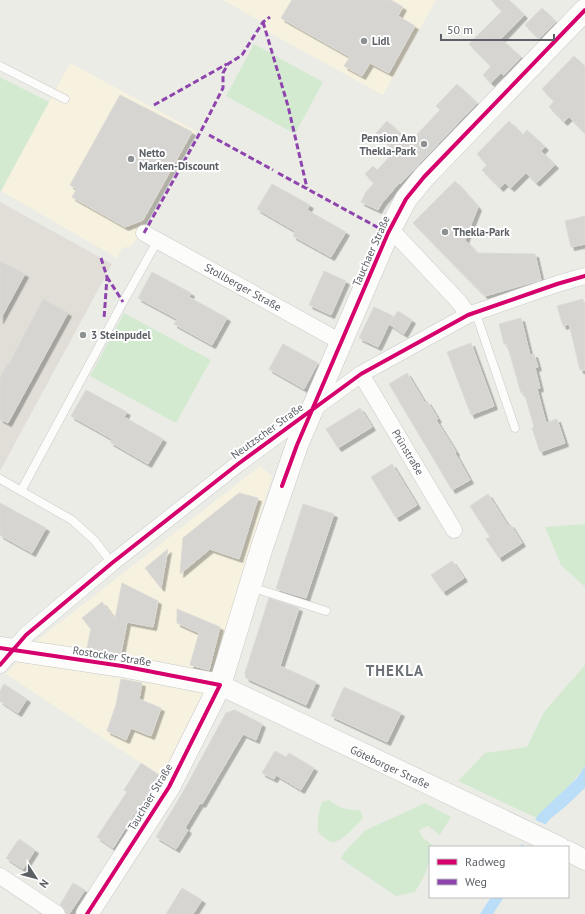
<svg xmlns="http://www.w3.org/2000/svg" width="585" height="914" viewBox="0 0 585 914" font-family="'PT Sans',sans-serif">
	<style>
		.commercial { fill: #f6f2df }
		.education { fill: #e0ded6 }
		.green { fill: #d3ead1 }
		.water { fill: #baddf8 }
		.pier { fill: #ecece7 }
		.building { fill: #d6d5d2; stroke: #dcdad6; filter: url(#shadow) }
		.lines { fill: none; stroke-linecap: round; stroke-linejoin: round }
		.service-casing { stroke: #c9c9c9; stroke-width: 9 }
		.minor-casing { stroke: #c9c9c9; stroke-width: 17 }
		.tertiary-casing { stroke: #c9c9c9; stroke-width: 21 }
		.secondary-casing { stroke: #c7c9c7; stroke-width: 23 }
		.service { stroke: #fcfcfb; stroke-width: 8 }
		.minor { stroke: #fcfcfb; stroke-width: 16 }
		.tertiary { stroke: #fcfcfb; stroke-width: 20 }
		.secondary { stroke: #fcfcfb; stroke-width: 22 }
		.quiet { stroke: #8e44ad; stroke-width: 3; stroke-dasharray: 6 3; stroke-linecap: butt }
		.cycleway-casing { stroke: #fff; stroke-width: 6 }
		.cycleway { stroke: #d6006c; stroke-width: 4 }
		.poi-dot { fill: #8e9192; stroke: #fff; stroke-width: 1.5 }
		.labels { text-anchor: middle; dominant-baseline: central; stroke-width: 4; stroke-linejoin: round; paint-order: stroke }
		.poi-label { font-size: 11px; font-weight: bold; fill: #5c6065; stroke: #fff; text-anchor: start }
		.street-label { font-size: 11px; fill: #5c6065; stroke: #fff }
		.district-label { font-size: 15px; font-weight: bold; letter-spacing: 1px; fill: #6d7277; stroke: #fff }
	</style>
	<defs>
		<filter id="shadow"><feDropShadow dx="3.5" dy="3.5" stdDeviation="0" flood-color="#0004"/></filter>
	</defs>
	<rect width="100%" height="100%" fill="#ecece7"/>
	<!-- commercial -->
	<path class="commercial" d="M223,0H436L383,95L263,29L266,24Z
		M70,63L196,131L132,246L122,248L117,258L1,191Z
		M260,466L272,476L213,674L162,777L6,674L34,643Z"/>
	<!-- education -->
	<path class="education" d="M0,202L112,264L0,471Z"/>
	<!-- green -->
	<path class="green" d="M254,44L323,82L295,134L226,96Z
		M0,77L49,102L1,191H0Z
		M124,313L211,360L176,423L90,376Z
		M585,524V587L561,565L545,527Z
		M585,665V767L541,820L458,781L485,753L527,747L544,712Z
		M329,800C339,808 347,810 360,810L363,818C359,823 341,842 334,842C328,842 322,836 318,832C317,821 318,812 322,802Z
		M425,803L451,817L440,835L428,826L419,830L423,838L434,846V847H430C430,868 425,875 415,892L396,896L341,859L343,854L364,831Z"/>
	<!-- water -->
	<path class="water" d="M585,766V788L566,806L550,819L543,828L532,847H520L538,815L577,778Z
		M491,897H504L493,914H480Z"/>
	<!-- pier -->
	<path class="pier" d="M533,819L547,825L534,847H527L520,843Z"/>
	<!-- building -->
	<path class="building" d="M292,0H391L403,7L398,16L415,26L389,73L370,63L362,76L344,66L350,57L281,18Z
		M491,0H509L524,15L501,39L521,57L504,75L501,73L491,83L483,75L491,66L469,44L502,11Z
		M542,8L556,22L539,39L525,25Z
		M574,56L585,67V133L569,117L564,122L549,107L554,101L542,89Z
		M457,84L477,103L400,184L399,183L382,203L378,210L361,202L366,192L374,183L365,174L373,166L377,170L395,151L376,133L387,121L410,142L440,110L436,106Z
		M120,95L192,132L143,220L125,227L72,197L77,189L70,185Z
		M509,121L523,135L527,130L545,147L541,151L555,165L536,183L526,173L511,188L505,183L500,188L482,170L487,165L477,154Z
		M455,181L478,207L465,240L477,253L535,254L541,280L485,296L413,223Z
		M272,184L310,205L307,210L346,232L331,257L293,236L295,231L257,209Z
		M585,216V244L571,247L565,221Z
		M0,261L25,274L0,320Z
		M324,271L346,281L331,315L309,305Z
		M152,272L191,293L189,297L227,318L212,345L174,324L177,319L138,298Z
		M43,299L68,313L8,423L0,419V378L8,363L9,364Z
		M583,299L585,307V370H580L569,324L563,326L557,306Z
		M374,307L393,316L378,347L359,338Z
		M398,311L412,320L404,334L389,324Z
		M521,318L530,355L534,354L538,367L535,368L540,388L537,389L546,423L557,419L565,443L540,452L532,428L534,427L524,392L521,393L507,344H504L499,324Z
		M471,343L494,406L471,415L447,352Z
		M283,344L318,363L304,389L269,369Z
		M407,373L425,403L427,401L438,419L436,420L456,452L455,453L470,480L452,490L389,384Z
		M86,390L127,412L124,417L163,439L148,464L110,442L112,439L71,416Z
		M360,408L372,427L338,448L326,429Z
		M392,464L417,505L396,518L371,477Z
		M239,493L258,498L239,559L210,549L180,574L183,538Z
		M488,494L508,526L510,524L522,543L499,558L486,539L490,537L470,506Z
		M0,503L46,528L32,553L0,535Z
		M303,504L334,514L306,598L276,589Z
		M168,549L161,588L145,568Z
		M452,561L464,578L443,592L431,575Z
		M122,583L158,601L153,627L127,622L121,653L87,648L91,629L82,618L102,602L115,619Z
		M269,598L299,608L280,666L316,682L306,705L246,678L245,673Z
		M177,609L220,627L209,670L190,665L199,633L177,623Z
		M121,679L142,683L139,699L161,708L151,736L131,728L126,740L107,731L116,705Z
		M4,684L27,699L18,713L0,701V691Z
		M344,687L401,713L387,742L331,716Z
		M235,710L262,724L256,740L243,734L202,804L200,803L185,828L188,830L176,849L156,837L183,792L226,713Z
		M275,751L286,757L289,753L314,768L301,790L276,775L274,779L262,773Z
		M141,763L159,775L113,848L97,837L127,792L124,790Z
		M19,839L35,850L23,869L6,858Z
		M73,883L85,890L69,914H66L65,909L60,905Z
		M182,888L202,900L193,914H166Z"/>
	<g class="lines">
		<!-- service casing -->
		<g class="service-casing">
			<path id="service" d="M0,66L65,99
				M475,311L515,428
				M0,479L72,520L94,540L112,563
				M21,491L123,302L158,240
				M251,587L326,611"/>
		</g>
		<!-- minor casing -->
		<g class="minor-casing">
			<path id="minor" d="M144,233L341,342
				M388,233L398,237L460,303L468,315
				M361,374L454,530
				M0,665L26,635L112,563L238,464L361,374L468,315L557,284L585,276
				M0,876L57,914"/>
		</g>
		<!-- tertiary casing -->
		<g class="tertiary-casing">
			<path id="tertiary" d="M220,685L560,847
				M568,851L585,860"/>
		</g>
		<!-- secondary casing -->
		<g class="secondary-casing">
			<path id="secondary" d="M0,648L122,666L220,685
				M87,914L169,787L220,685L262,547L297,445L388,233L406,199L424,177L585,10"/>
		</g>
		<!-- service -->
		<use href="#service" class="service"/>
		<!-- minor -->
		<use href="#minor" class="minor"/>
		<!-- tertiary -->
		<use href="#tertiary" class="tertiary"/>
		<!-- secondary -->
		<use href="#secondary" class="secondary"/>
		<!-- quiet -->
		<path class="quiet" d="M263,22L288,106L307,188
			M154,105L227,64
			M209,135L273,170
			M278,173L388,233
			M144,233L201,131L223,88V73L228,64L242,55L263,22L270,17
			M101,258L107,277L104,319
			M107,277L123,302"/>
		<!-- cycleway casing -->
		<g class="cycleway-casing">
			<path id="cycleway" d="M282,486L297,445L388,233L406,199L424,177L585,10
				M0,648L122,666L220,685L169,787L87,914
				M0,665L26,635L112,563L238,464L361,374L468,315L557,284L585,276"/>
		</g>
		<!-- cycleway -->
		<use href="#cycleway" class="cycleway"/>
	</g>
	<!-- markers -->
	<g class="poi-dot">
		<circle cx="364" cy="41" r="4"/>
		<circle cx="424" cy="144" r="4"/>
		<circle cx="131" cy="159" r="4"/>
		<circle cx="445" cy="232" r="4"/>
		<circle cx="83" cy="335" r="4"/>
	</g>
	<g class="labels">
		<!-- poi labels -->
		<g class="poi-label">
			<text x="372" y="41">Lidl</text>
			<text x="416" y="138" text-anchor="end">Pension Am<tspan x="416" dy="13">Thekla-Park</tspan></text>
			<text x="139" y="153">Netto<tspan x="139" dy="13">Marken-Discount</tspan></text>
			<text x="453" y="232">Thekla-Park</text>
			<text x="91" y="335">3 Steinpudel</text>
		</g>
		<!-- street labels -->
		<g class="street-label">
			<text transform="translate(371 251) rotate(-66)">Tauchaer Straße</text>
			<text transform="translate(243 287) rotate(29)">Stollberger Straße</text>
			<text transform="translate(267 431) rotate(-36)">Neutzscher Straße</text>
			<text transform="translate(408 452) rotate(59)">Prünstraße</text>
			<text transform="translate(112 656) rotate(9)">Rostocker Straße</text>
			<text transform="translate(390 767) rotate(25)">Göteborger Straße</text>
			<text transform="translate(150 797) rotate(-59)">Tauchaer Straße</text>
		</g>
		<!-- district labels -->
		<g class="district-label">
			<text x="395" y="670">THEKLA</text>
		</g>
	</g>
	<!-- legend -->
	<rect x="429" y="846" width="140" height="52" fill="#ffffff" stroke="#bebfc1"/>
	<rect x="437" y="859" width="20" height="6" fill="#d6006c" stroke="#bebfc1"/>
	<text x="465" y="866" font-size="12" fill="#5c6065">Radweg</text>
	<rect x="437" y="879" width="20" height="6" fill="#8e44ad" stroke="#bebfc1"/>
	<text x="465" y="886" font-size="12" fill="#5c6065">Weg</text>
	<!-- north arrow -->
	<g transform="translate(36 878) rotate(126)" stroke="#ffffff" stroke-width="3" paint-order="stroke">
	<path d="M0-3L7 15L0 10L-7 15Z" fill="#5c6065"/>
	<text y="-6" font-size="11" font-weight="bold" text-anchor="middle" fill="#5c6065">N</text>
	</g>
	<!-- scale -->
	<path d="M441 34v6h113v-6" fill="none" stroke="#5c6065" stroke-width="2"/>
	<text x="447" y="34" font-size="12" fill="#5c6065" stroke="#ffffff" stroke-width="3" paint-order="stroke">50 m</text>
</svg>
